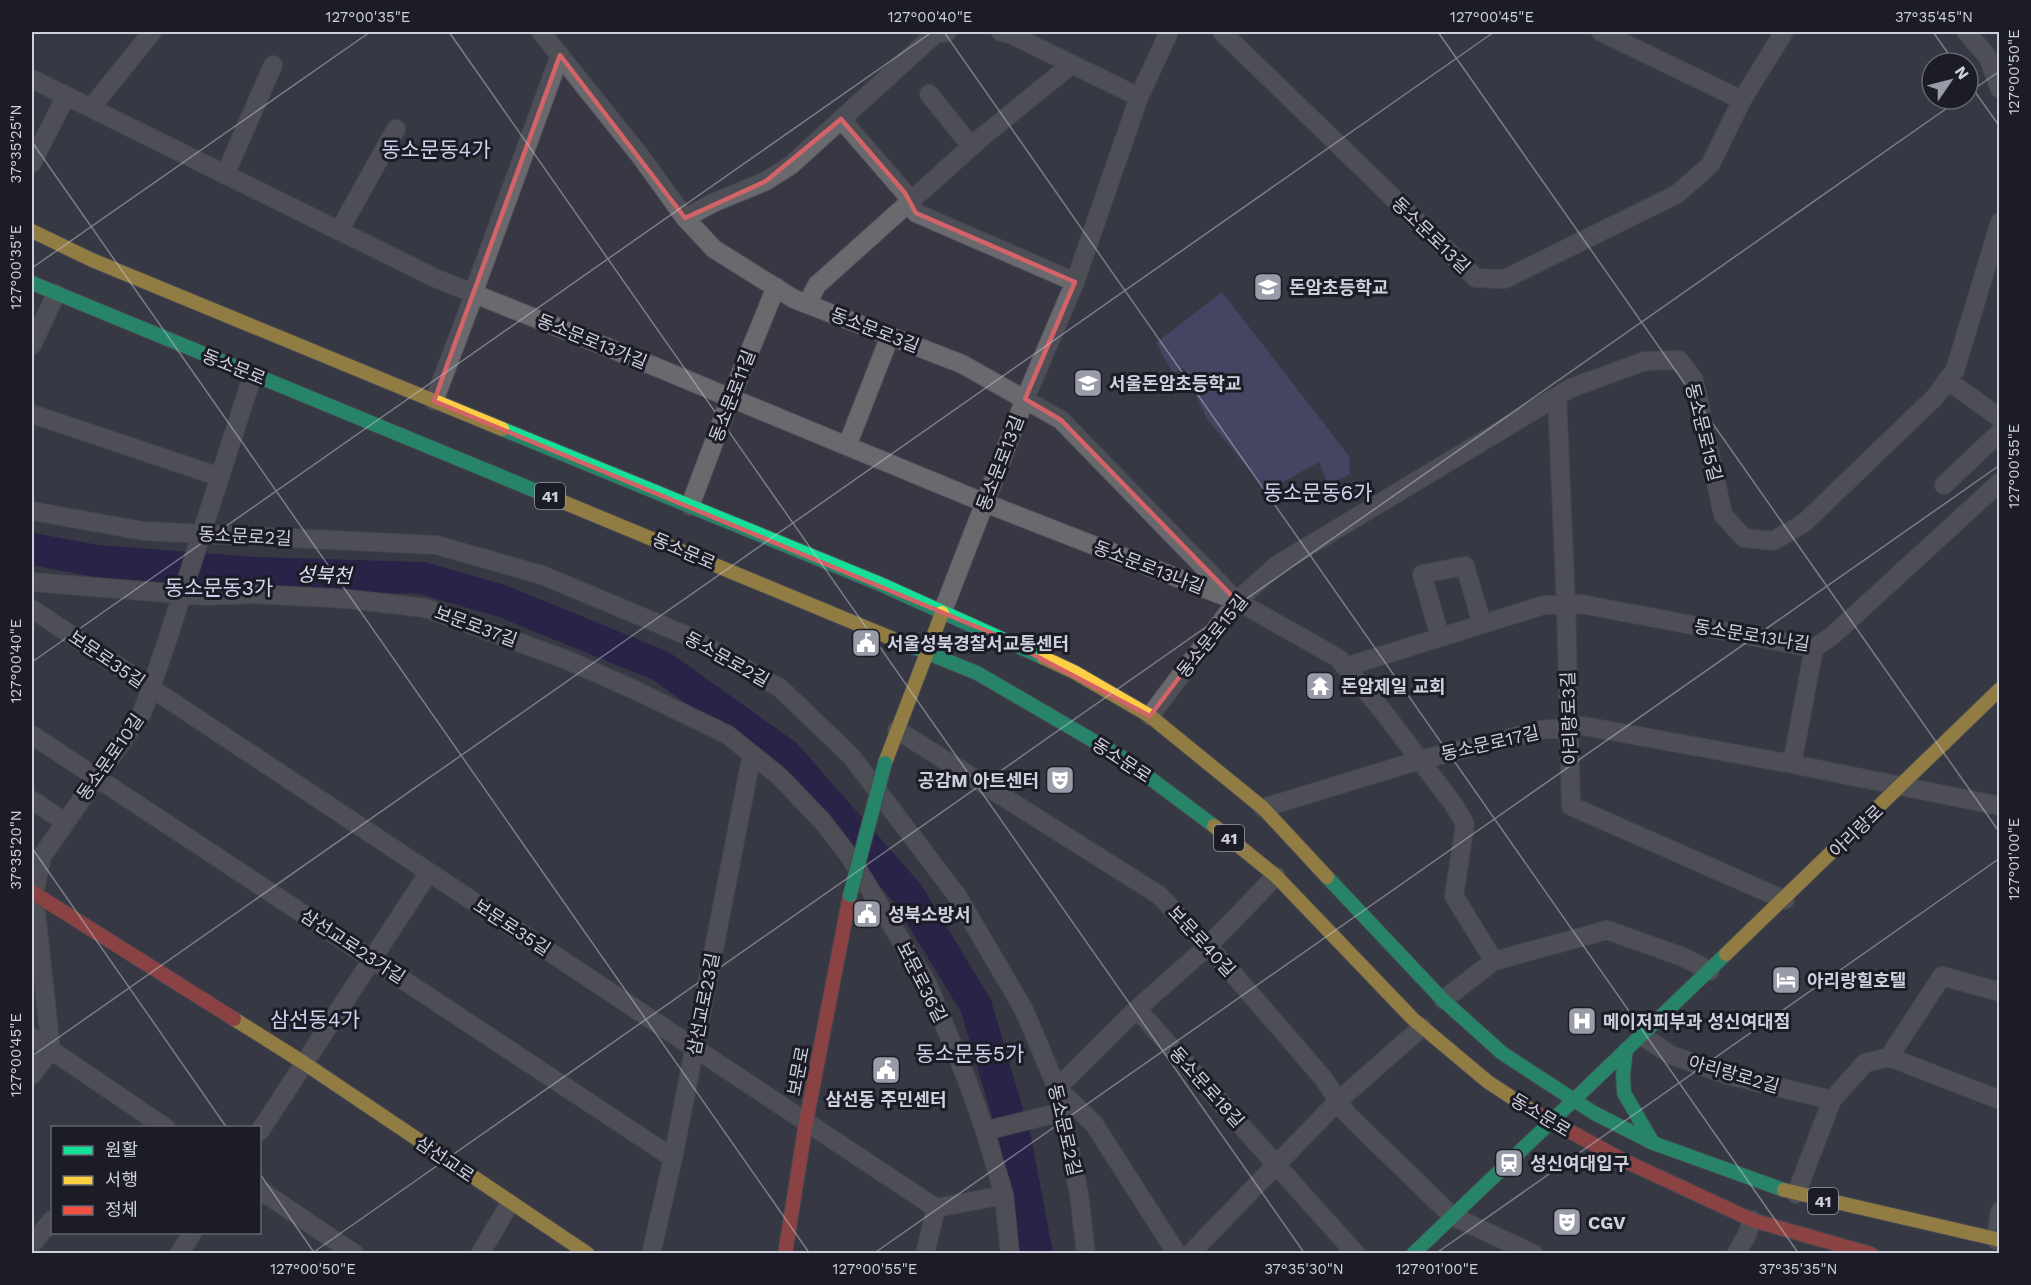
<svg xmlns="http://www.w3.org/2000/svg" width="2031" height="1285" viewBox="0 0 2031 1285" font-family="'Work Sans','Noto Sans KR',sans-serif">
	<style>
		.green { fill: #525588 }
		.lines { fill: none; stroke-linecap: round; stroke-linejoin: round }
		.river { stroke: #18094d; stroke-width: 32 }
		.street-casing { stroke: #53545e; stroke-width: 20 }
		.fast-casing { stroke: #53545e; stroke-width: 16 }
		.slow-casing { stroke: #53545e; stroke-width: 16 }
		.jam-casing { stroke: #53545e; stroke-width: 16 }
		.street { stroke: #6a6a6e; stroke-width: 18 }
		.fast { stroke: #16e098; stroke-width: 14 }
		.slow { stroke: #ffcf43; stroke-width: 14 }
		.jam { stroke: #f24e42; stroke-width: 14 }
		.fast-bridge-casing { stroke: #53545e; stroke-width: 16; stroke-linecap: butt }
		.fast-bridge { stroke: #16e098; stroke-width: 14 }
		.marked { fill: none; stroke: #d46368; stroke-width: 4.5; stroke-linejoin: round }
		.ticks { fill: none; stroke: #cfd0de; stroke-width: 1.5; stroke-opacity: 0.45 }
		.labels { text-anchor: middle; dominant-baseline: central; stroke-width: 6; stroke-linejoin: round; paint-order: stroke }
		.shield { fill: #1b1c26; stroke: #999aa7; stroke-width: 1.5 }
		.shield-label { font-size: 16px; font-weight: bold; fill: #cfd0de }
		.street-label { font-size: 18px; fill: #cfd0de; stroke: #1b1c26 }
		.poi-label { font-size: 18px; font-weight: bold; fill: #cfd0de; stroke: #1b1c26; text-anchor: start }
		.water-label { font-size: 20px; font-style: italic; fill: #dbdef4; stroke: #1b1c26 }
		.quarter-label { font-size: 21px; fill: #cfd2ec; stroke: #1b1c26 }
		.neatline { fill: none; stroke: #cfd0de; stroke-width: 2 }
		.ticks-label { font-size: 15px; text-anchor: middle; fill: #cfd0de }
	</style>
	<rect width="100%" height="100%" fill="#373843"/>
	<!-- green -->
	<path class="green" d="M1222,292L1349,456L1350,474L1328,485L1319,462L1267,491L1207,419L1184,368L1173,373L1156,343Z"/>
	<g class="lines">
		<!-- river -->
		<path class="river" d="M32,549L97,561L256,573L422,578L502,601L661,666L786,755L908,894L976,1006L1015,1138L1037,1254"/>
		<!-- street casing -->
		<g class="street-casing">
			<path id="street" d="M541,32L641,157L685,218L714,249L794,299L962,364L1061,420L1231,595
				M1001,32L1010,34L1139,97
				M1222,32L1476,278L1505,279L1677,194L1710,165L1742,100L1784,32
				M1601,32L1742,100
				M1966,32L1988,57L2000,89
				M32,79L435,278L639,360L985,503L1237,601L1338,658L1382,710L1454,805L1465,824L1454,896L1494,961L1443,1000
				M929,94L971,146
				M91,108L152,32
				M841,119L905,193L916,213L1075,282
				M32,163L66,96
				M225,175L273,65
				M685,218L713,203L766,181L791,165L935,34L947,32
				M339,231L396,129
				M807,304L817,285L982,137L1072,64
				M32,345L56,294
				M1947,380L2000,418
				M1557,397L1566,605L1571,806L1785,900
				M434,401L474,295L473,294L560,55
				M32,414L220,477
				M847,446L890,336
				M1944,485L2000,432
				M690,506L731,397L776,287
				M32,511L143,531L436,545L542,575L688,636L780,688L851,756L958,897L1024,1010L1057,1088L1079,1194L1086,1254
				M32,582L204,596L254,594L348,599L425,608L567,660L637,691L728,735L780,777L823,822L850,857L927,983L967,1080L985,1131L1004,1195L1010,1254
				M32,609L936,1208L1004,1195
				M942,613L1025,399L1075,282L1139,97L1169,32
				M1440,637L1422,574L1465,566L1482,624
				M1345,667L1544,605L1581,604L1814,648L1832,636L2000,482
				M1150,716L1237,601L1277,565L1571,388L1645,361L1679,360L1694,380L1723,515L1744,538L1773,541L1804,523L1935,397L1955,370L2000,222
				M897,730L1159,895L1229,969L1323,1078L1348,1115L1452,1216L1534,1254
				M32,735L673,1158
				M1792,764L1814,648
				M32,800L65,822
				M1263,808L1420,760L1541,730L1584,726L1792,764L2000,806
				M1494,961L1607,930L1683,957L1710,971
				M1137,1009L1356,1254
				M1641,1035L1671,1055L1727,1075L1832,1100
				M32,1037L166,1128
				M1889,1057L2000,1100
				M32,1075L51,1050L34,894L42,856L142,713L166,644L253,374
				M260,1131L429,872
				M985,1131L1061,1112
				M260,1190L355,1254
				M1796,1194L1832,1100L1865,1063L1889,1057L1942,976L2000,992
				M1996,1240L2000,1211
				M32,1244L52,1220
				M179,1254L193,1232
				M480,1254L510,1203
				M651,1254L673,1158L752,754
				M925,1254L936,1208
				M1177,1254L1094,1124L1057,1088L1137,1009L1208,946L1276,876
				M1190,1254L1338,1101L1422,1027
				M1736,1254L1747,1235L1752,1220"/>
		</g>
		<!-- fast casing -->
		<g class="fast-casing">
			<path id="fast" d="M32,283L546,495
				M502,429L880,584L1044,658
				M891,638L977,673L1123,758L1214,826
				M1327,877L1443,1000L1502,1053L1594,1113L1653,1143L1784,1190
				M1626,1049L1623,1076L1624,1093L1653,1143
				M1413,1254L1726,954"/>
		</g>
		<!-- slow casing -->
		<g class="slow-casing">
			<path id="slow" d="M32,231L92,260L502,429
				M546,495L891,638
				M1044,658L1074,672L1150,716L1263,808L1327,877
				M885,763L942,613
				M1214,826L1276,876L1414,1020L1488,1082L1534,1112
				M1726,954L2000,689
				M234,1019L304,1063L588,1254
				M1784,1190L2000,1240"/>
		</g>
		<!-- jam casing -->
		<g class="jam-casing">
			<path id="jam" d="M32,892L234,1019
				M1534,1112L1623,1160L1752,1220L1871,1254
				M785,1254L806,1122L850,895"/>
		</g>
		<!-- street -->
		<use href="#street" class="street"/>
		<!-- fast -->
		<use href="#fast" class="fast"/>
		<!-- slow -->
		<use href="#slow" class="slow"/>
		<!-- jam -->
		<use href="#jam" class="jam"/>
		<!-- fast-bridge casing -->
		<g class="fast-bridge-casing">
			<path id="fast-bridge" d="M850,895L885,763"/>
		</g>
		<!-- fast-bridge -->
		<use href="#fast-bridge" class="fast-bridge"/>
	</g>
	<!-- marked area -->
	<path d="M0 0H2031V1285H0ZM560,55L685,218L766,181L841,119L905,193L916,213L1075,282L1025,399L1061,420L1237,601L1150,716L994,634L434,401Z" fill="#373843" fill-opacity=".55" fill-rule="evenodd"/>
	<path class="marked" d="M560,55L685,218L766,181L841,119L905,193L916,213L1075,282L1025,399L1061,420L1237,601L1150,716L994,634L434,401Z"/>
	<!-- ticks -->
	<path class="ticks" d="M449,32L1305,1254M944,32L1799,1254M1438,32L2000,833M1933,32L1955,63M1968,82L2000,127M1968,93L2000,71M32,142L810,1254M32,268L370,32M32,662L932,32M32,848L227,1128M32,1056L1494,32M260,1174L315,1254M311,1254L1960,99M873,1254L2000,465M1435,1254L2000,858M1997,1254L2000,1252"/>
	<!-- icons -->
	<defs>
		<g id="school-square" transform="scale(1.5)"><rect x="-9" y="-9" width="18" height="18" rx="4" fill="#9a9ba8" stroke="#1b1c26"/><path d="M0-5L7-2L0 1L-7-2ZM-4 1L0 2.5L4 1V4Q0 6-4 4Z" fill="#fff"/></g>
		<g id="civic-square" transform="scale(1.5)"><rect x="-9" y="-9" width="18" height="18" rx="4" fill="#9a9ba8" stroke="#1b1c26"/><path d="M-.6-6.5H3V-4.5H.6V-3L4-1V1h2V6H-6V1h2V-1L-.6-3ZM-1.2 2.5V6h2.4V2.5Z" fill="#fff"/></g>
		<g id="temple-square" transform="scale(1.5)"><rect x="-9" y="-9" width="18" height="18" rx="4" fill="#9a9ba8" stroke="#1b1c26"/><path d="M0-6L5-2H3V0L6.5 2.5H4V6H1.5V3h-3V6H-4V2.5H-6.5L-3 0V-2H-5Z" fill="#fff"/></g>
		<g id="theatre-square" transform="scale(1.5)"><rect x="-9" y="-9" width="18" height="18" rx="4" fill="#9a9ba8" stroke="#1b1c26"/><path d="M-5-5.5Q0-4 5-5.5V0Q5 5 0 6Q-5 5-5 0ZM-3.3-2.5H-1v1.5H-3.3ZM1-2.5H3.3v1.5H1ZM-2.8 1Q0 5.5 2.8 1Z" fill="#fff"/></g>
		<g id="hotel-square" transform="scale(1.5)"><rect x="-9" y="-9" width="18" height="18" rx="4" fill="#9a9ba8" stroke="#1b1c26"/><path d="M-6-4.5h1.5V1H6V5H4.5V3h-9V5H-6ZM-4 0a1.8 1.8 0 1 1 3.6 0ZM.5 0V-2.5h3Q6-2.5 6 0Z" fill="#fff"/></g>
		<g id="hospital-square" transform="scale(1.5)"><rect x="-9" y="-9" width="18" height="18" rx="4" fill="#9a9ba8" stroke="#1b1c26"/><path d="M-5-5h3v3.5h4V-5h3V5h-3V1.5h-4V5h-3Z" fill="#fff"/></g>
		<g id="station-square" transform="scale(1.5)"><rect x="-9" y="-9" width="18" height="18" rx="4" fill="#9a9ba8" stroke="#1b1c26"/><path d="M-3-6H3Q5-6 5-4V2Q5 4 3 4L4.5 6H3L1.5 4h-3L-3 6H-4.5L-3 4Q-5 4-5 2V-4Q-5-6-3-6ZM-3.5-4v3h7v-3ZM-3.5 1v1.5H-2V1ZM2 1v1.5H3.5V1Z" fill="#fff"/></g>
	</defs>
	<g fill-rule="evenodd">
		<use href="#school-square" x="1268" y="287"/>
		<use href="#school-square" x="1088" y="383"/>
		<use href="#civic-square" x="866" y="643"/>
		<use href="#temple-square" x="1320" y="686"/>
		<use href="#theatre-square" x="1060" y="780"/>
		<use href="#civic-square" x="867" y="914"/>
		<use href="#hotel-square" x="1786" y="980"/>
		<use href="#hospital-square" x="1582" y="1021"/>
		<use href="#civic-square" x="886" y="1070"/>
		<use href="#station-square" x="1509" y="1163"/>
		<use href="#theatre-square" x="1567" y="1222"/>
	</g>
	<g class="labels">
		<!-- shield labels -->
		<g class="shield">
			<rect x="535" y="483" width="30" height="26" rx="4.5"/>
			<rect x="1214" y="825" width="30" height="26" rx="4.5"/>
			<rect x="1808" y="1188" width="30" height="26" rx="4.5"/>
		</g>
		<g class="shield-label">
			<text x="550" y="496">41</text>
			<text x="1229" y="838">41</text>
			<text x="1823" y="1201">41</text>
		</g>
		<!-- street labels -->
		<g class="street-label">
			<text transform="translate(1431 235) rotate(44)">동소문로13길</text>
			<text transform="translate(875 330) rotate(21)">동소문로3길</text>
			<text transform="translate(592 341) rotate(22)">동소문로13가길</text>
			<text transform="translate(234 367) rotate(22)">동소문로</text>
			<text transform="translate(732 396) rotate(-69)">동소문로11길</text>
			<text transform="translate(1704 432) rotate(76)">동소문로15길</text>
			<text transform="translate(1000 463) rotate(-69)">동소문로13길</text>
			<text transform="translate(245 536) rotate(3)">동소문로2길</text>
			<text transform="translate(684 551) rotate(23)">동소문로</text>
			<text transform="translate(1149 567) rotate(21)">동소문로13나길</text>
			<text transform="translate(476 626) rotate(20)">보문로37길</text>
			<text transform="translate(1752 635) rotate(9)">동소문로13나길</text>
			<text transform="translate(1212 636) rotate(-51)">동소문로15길</text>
			<text transform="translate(107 659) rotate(34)">보문로35길</text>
			<text transform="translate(727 659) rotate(29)">동소문로2길</text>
			<text transform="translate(1569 718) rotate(-92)">아리랑로3길</text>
			<text transform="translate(1490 743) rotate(-13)">동소문로17길</text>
			<text transform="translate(110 757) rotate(-55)">동소문로10길</text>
			<text transform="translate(1122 760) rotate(33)">동소문로</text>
			<text transform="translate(1856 831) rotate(-44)">아리랑로</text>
			<text transform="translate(512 927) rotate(33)">보문로35길</text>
			<text transform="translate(1202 941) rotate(47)">보문로40길</text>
			<text transform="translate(353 946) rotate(33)">삼선교로23가길</text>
			<text transform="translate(922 982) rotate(63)">보문로36길</text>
			<text transform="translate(703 1004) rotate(-79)">삼선교로23길</text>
			<text transform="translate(798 1071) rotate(-79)">보문로</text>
			<text transform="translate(1734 1074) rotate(16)">아리랑로2길</text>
			<text transform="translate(1207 1087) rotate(48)">동소문로18길</text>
			<text transform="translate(1541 1115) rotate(31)">동소문로</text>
			<text transform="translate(1065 1130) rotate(77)">동소문로2길</text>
			<text transform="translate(445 1159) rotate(34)">삼선교로</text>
		</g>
		<!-- poi labels -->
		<g class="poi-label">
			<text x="1289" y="287">돈암초등학교</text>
			<text x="1109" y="383">서울돈암초등학교</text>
			<text x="887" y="643">서울성북경찰서교통센터</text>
			<text x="1341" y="686">돈암제일 교회</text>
			<text x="1039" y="780" text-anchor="end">공감M 아트센터</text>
			<text x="888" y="914">성북소방서</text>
			<text x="1807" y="980">아리랑힐호텔</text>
			<text x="1603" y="1021">메이저피부과 성신여대점</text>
			<text x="886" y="1099" text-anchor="middle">삼선동 주민센터</text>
			<text x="1530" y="1163">성신여대입구</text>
			<text x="1588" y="1222">CGV</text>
		</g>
		<!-- water labels -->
		<g class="water-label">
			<text transform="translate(324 575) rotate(2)">성북천</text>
		</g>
		<!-- quarter labels -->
		<g class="quarter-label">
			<text x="436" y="149">동소문동4가</text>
			<text x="1318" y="492">동소문동6가</text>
			<text x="219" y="587">동소문동3가</text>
			<text x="315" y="1019">삼선동4가</text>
			<text x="970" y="1053">동소문동5가</text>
		</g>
	</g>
	<!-- border -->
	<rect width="2031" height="1285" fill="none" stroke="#1b1c26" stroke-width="66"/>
	<!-- legend -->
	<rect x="51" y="1126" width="210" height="108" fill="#1b1c26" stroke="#636470" stroke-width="1.5"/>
	<rect x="63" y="1146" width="30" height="9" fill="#16e098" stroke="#636470" stroke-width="1.5"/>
	<text x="105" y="1156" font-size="18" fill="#cfd0de">원활</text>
	<rect x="63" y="1176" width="30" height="9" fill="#ffcf43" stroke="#636470" stroke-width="1.5"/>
	<text x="105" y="1186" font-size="18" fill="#cfd0de">서행</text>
	<rect x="63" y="1206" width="30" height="9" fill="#f24e42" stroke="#636470" stroke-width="1.5"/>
	<text x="105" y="1216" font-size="18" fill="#cfd0de">정체</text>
	<!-- north arrow -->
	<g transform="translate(1950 81) rotate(55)"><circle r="28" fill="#1b1c26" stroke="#636470" stroke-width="1.5"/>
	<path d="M0-4.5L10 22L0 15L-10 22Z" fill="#9a9ba8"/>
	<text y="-9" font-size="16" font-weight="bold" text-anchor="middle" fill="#cfd0de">N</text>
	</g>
	<rect x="33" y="33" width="1965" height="1219" class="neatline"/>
	<g class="ticks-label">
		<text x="368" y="22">127°00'35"E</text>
		<text x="930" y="22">127°00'40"E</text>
		<text x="1492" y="22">127°00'45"E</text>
		<text x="1934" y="22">37°35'45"N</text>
		<text transform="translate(2014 72) rotate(-90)" y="5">127°00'50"E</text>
		<text transform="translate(16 144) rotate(-90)" y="5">37°35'25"N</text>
		<text transform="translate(16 267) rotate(-90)" y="5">127°00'35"E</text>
		<text transform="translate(2014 466) rotate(-90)" y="5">127°00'55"E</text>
		<text transform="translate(16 661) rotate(-90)" y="5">127°00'40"E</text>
		<text transform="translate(16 850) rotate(-90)" y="5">37°35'20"N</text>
		<text transform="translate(2014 859) rotate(-90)" y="5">127°01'00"E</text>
		<text transform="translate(16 1055) rotate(-90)" y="5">127°00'45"E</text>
		<text x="313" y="1274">127°00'50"E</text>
		<text x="875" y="1274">127°00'55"E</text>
		<text x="1304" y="1274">37°35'30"N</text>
		<text x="1437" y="1274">127°01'00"E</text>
		<text x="1798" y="1274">37°35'35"N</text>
	</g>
</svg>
